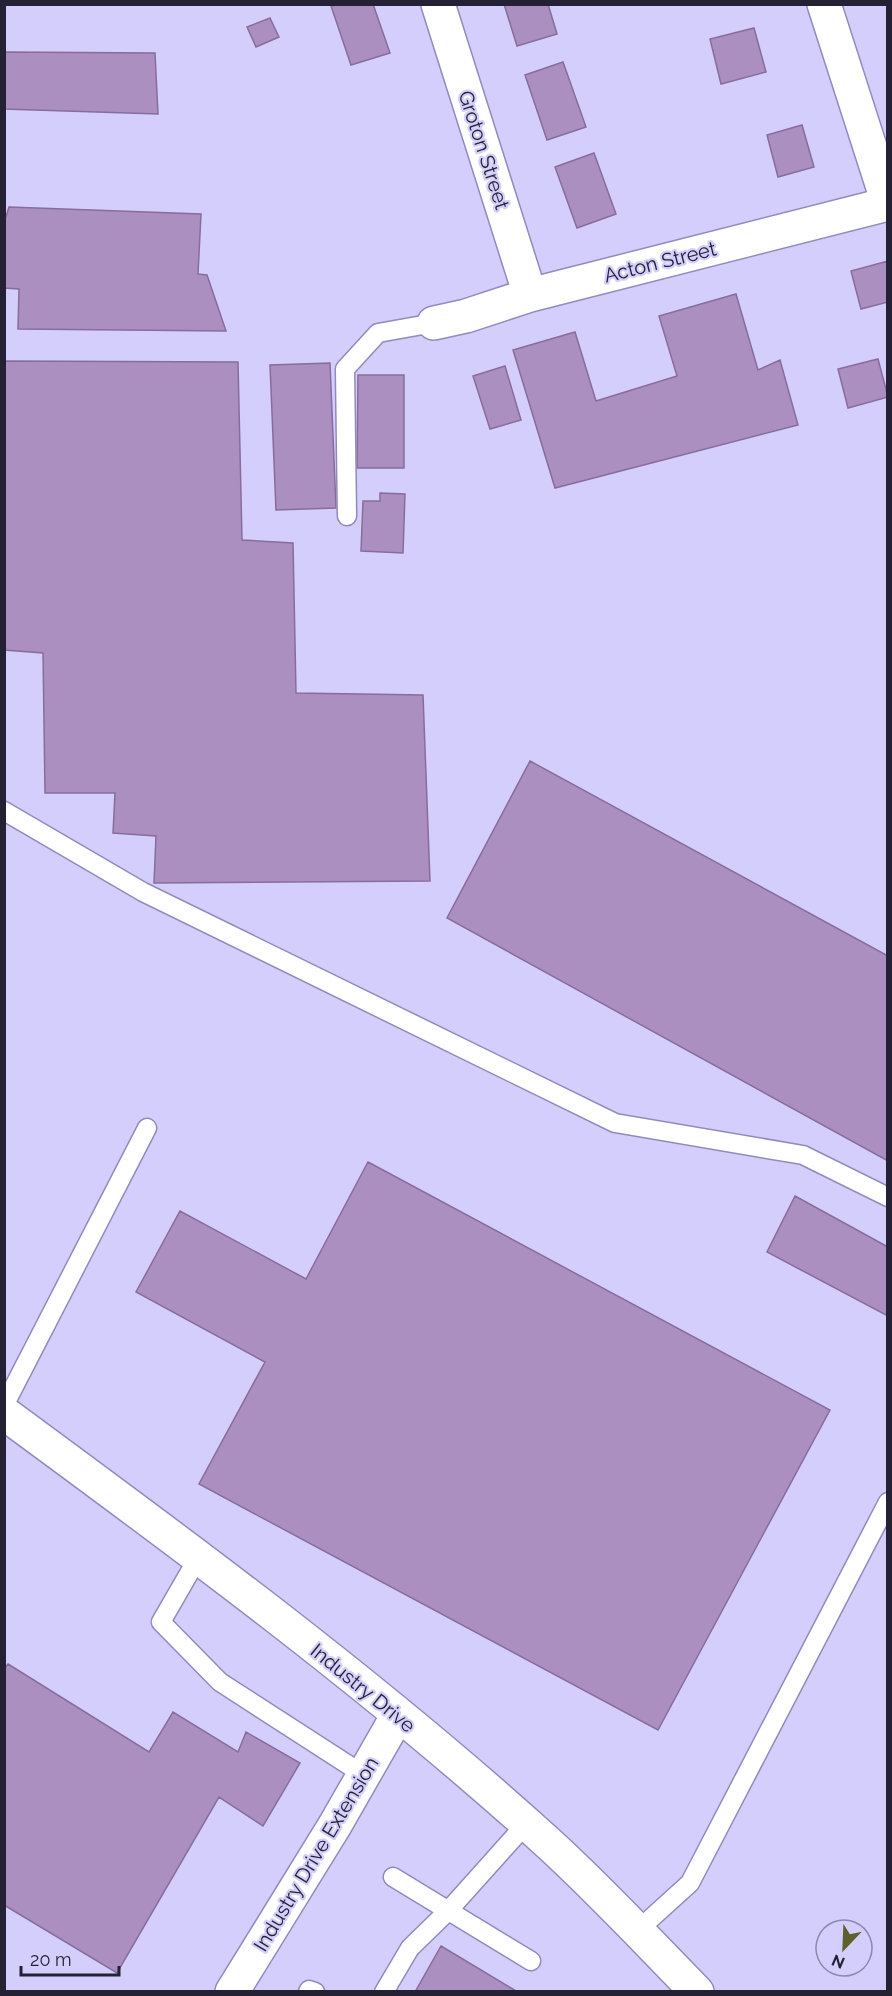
<svg xmlns="http://www.w3.org/2000/svg" width="892" height="1996" viewBox="0 0 892 1996" font-family="Raleway,sans-serif">
	<style>
		.building { fill: #ab8fc0; stroke: #886d9c; stroke-width: 1.5 }
		.lines { fill: none; stroke-linecap: round; stroke-linejoin: round }
		.lane-casing { stroke: #928abf; stroke-width: 21 }
		.street-casing { stroke: #928abf; stroke-width: 36 }
		.lane { stroke: #fff; stroke-width: 18 }
		.street { stroke: #fff; stroke-width: 33 }
		.labels { text-anchor: middle; dominant-baseline: central; stroke-width: 4.5; stroke-linejoin: round; paint-order: stroke }
		.street-label { font-size: 20px; fill: #242135; stroke: #d3cefb }
	</style>
	<rect width="100%" height="100%" fill="#d3cefb"/>
	<!-- building -->
	<path class="building" d="M336,4H373L390,53L351,65L331,6Z
		M504,4H548L557,34L517,46Z
		M270,18L279,37L256,47L247,27Z
		M754,28L766,72L721,84L710,39Z
		M4,52L155,53L158,114L4,109Z
		M563,62L586,127L547,140L525,75Z
		M802,125L814,167L778,177L767,135Z
		M594,153L616,214L577,228L555,167Z
		M9,207L201,214L198,274L207,275L226,331L18,329L19,289L4,288V223Z
		M888,261V302L861,309L851,271Z
		M736,294L758,370L780,360L798,425L555,488L513,350L575,332L596,401L677,376L659,316Z
		M878,359L888,397L848,408L838,369Z
		M4,361L238,362L242,540L293,543L296,693L423,695L430,881L154,883L156,836L113,833L115,793H45L43,653L4,650Z
		M330,363L336,508L276,510L270,365Z
		M505,366L521,420L490,429L473,376Z
		M358,375H404V468H357Z
		M380,493L405,494L403,553L361,551L363,501H380Z
		M530,761L888,956V1161L447,918Z
		M368,1162L830,1410L658,1730L199,1484L265,1362L136,1292L180,1211L306,1279Z
		M795,1196L888,1247V1316L767,1252Z
		M8,1664L149,1752L173,1712L238,1752L246,1732L300,1763L263,1826L219,1797L117,1973L4,1905V1669Z
		M441,1946L516,1991V1992H415Z"/>
	<g class="lines">
		<!-- lane casing -->
		<g class="lane-casing">
			<path id="lane" d="M347,516L345,369L378,333L434,323
				M4,811L143,892L615,1123L803,1155L888,1197
				M4,1406L147,1128
				M199,1556L161,1622L220,1682L364,1775
				M393,1877L531,1961
				M637,1931L690,1883L888,1502
				M308,1992L309,1990L315,1992
				M384,1992L410,1948L448,1911L526,1824"/>
		</g>
		<!-- street casing -->
		<g class="street-casing">
			<path id="street" d="M438,4L530,295
				M824,4L888,203
				M434,323L466,316L530,295L888,204
				M4,1413C189,1549 375,1686 546,1841C598,1888 647,1941 697,1992
				M232,1992L335,1825L398,1715"/>
		</g>
		<!-- lane -->
		<use href="#lane" class="lane"/>
		<!-- street -->
		<use href="#street" class="street"/>
	</g>
	<g class="labels">
		<!-- street labels -->
		<g class="street-label">
			<text transform="translate(484 150) rotate(72)">Groton Street</text>
			<text transform="translate(660 262) rotate(-14)">Acton Street</text>
			<text transform="translate(363 1688) rotate(39)">Industry Drive</text>
			<text transform="translate(316 1854) rotate(-59)">Industry Drive Extension</text>
		</g>
	</g>
	<!-- border -->
	<rect width="892" height="1996" fill="none" stroke="#242135" stroke-width="12"/>
	<!-- north arrow -->
	<g transform="translate(844 1948) rotate(203)"><circle r="28" fill="#d3cefb" stroke="#8d89ac" stroke-width="1.5"/>
	<path d="M0-4.5L10 22L0 15L-10 22Z" fill="#5e602d"/>
	<text y="-9" font-size="16" font-weight="bold" text-anchor="middle" fill="#242135">N</text>
	</g>
	<!-- scale -->
	<path d="M21 1966v9h98v-9" fill="none" stroke="#242135" stroke-width="3"/>
	<text x="30" y="1966" font-size="18" fill="#242135" stroke="#d3cefb" stroke-width="4.5" paint-order="stroke">20 m</text>
</svg>
